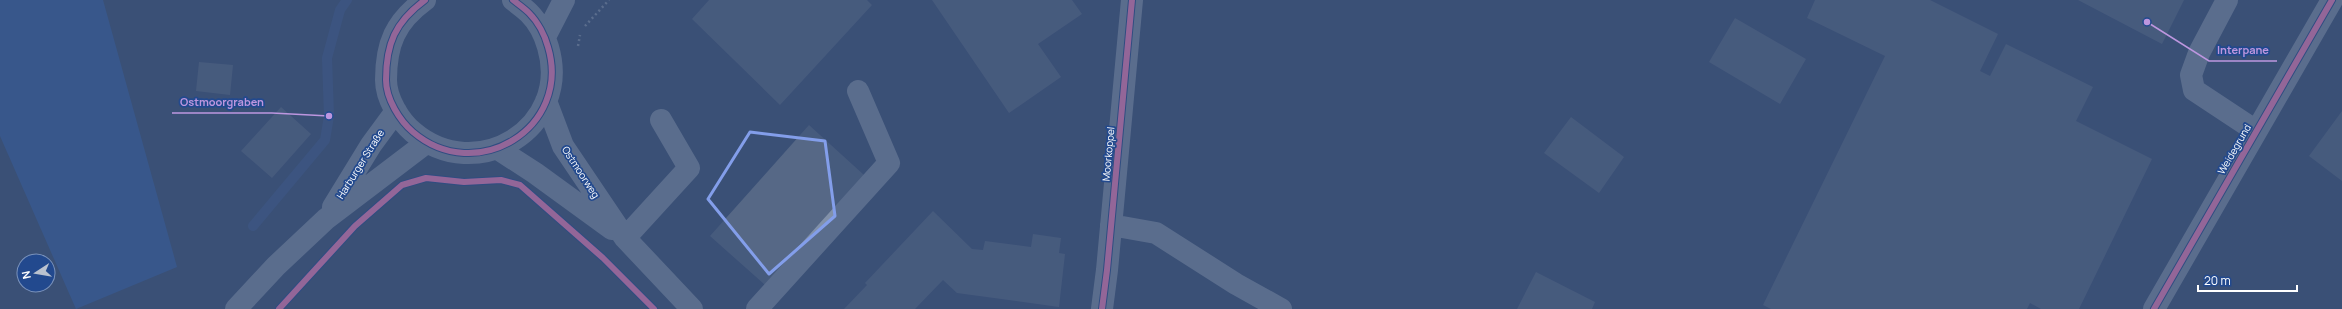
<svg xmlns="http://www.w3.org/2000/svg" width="2342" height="309" font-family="Manrope,sans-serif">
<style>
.green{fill:#3760a4}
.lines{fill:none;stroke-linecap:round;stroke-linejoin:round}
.stream{stroke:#3f5a8c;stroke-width:10}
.building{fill:#566886}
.path{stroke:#8291a9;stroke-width:2.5;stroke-dasharray:2 3;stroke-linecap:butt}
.minor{stroke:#8291a9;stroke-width:22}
.cycleway-casing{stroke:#22498e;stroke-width:8}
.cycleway{stroke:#ff80c0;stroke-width:6}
.marked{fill:none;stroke:#839eea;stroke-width:3;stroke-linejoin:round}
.labels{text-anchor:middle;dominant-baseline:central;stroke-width:3.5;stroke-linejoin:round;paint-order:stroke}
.street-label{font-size:10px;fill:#fff;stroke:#22498e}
.leader{fill:none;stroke:#bd96df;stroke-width:1.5}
.callout-dot{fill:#bd96df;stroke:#22498e;stroke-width:1.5}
.callout-label{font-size:11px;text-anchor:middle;font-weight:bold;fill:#bd96df;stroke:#22498e;stroke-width:3.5;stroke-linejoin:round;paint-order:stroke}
</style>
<rect width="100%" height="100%" fill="#3a5076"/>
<path class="green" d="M0 0H103L177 267 76 309 0 136Z"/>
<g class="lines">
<path class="stream" d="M253 226 325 140 329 116 327 58 340 10 347 0"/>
</g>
<path class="building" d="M709 0H867L872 5 780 105 692 19Z
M932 0H1072L1082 14 1038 44 1061 77 1009 113Z
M1815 0H1930L1998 34 1980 71 1990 76 2006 44 2093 87 2076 121 2152 159 2079 309H2041L2030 303 2027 309H1771L1763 305 1885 56 1807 18Z
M2078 0H2184L2162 44Z
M1735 18 1806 59 1780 104 1709 62Z
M199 62 233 65 230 95 196 91Z
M281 107 311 134 272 178 241 151Z
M2342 111V181L2309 156Z
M1571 117 1624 157 1599 193 1544 153Z
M809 125 864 175 765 285 710 236Z
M933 211 972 249 983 250 985 241 1031 247 1033 234 1061 238 1059 253 1065 254 1059 307 957 293 943 280 915 309H844L867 285 865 283Z
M1536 272 1595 302 1592 309H1517Z"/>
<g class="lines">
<path class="path" d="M585 26 609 0
M578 46 580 35"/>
<path class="minor" d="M425 0C395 22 386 44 386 80 386 99 400 121 413 132 476 186 572 128 548 47 545 36 538 22 529 13 524 8 518 4 513 0
M2227 0 2199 53 2191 75 2194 90 2256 131
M545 37 564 0
M546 101 563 146 625 238 692 309
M498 149 535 173 612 229
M333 207 371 145 396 111
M1111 225 1156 233 1236 284 1281 309
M625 238 689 168 661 120
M236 309 276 266 326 219 426 143
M757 309 889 163 858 91
M1102 309 1107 270 1132 0
M2154 309 2332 0"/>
<g class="cycleway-casing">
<path id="cycleway" d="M425 0C395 22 386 44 386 80 386 99 400 121 413 132 476 186 572 128 548 47 545 36 538 22 529 13 524 8 518 4 513 0
M279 309 355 226 402 185 426 178 464 182 501 180 520 185 603 258 654 309
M1102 309 1107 270 1132 0
M2154 309 2332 0"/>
</g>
<use href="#cycleway" class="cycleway"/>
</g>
<path d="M0 0H2342V309H0ZM750 132 825 141 835 216 769 274 708 199Z" fill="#3a5076" fill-opacity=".55" fill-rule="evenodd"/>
<path class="marked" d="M750 132 825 141 835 216 769 274 708 199Z"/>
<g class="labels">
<g class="street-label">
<text transform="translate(2234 149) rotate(-60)">Weidegrund</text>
<text transform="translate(1108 154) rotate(-85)">Moorkoppel</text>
<text transform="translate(360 164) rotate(-58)">Harburger Straße</text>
<text transform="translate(581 172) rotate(57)">Ostmoorweg</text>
</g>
</g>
<path class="leader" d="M2147 22L2209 61H2277M329 116L272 113H172"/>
<g class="callout-dot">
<circle cx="2147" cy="22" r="4"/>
<circle cx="329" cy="116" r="4"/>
</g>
<g class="callout-label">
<text x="2243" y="54">Interpane</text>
<text x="222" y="106">Ostmoorgraben</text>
</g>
<g transform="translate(36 273) rotate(258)"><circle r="19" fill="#22498e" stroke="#7a92bb"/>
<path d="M0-3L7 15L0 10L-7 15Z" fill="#bac2cf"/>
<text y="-6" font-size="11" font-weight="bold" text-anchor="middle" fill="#ffffff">N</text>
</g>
<path d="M2198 285v6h99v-6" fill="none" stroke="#ffffff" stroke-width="2"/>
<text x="2204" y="285" font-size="12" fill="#ffffff" stroke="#22498e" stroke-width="3" paint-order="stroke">20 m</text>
</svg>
